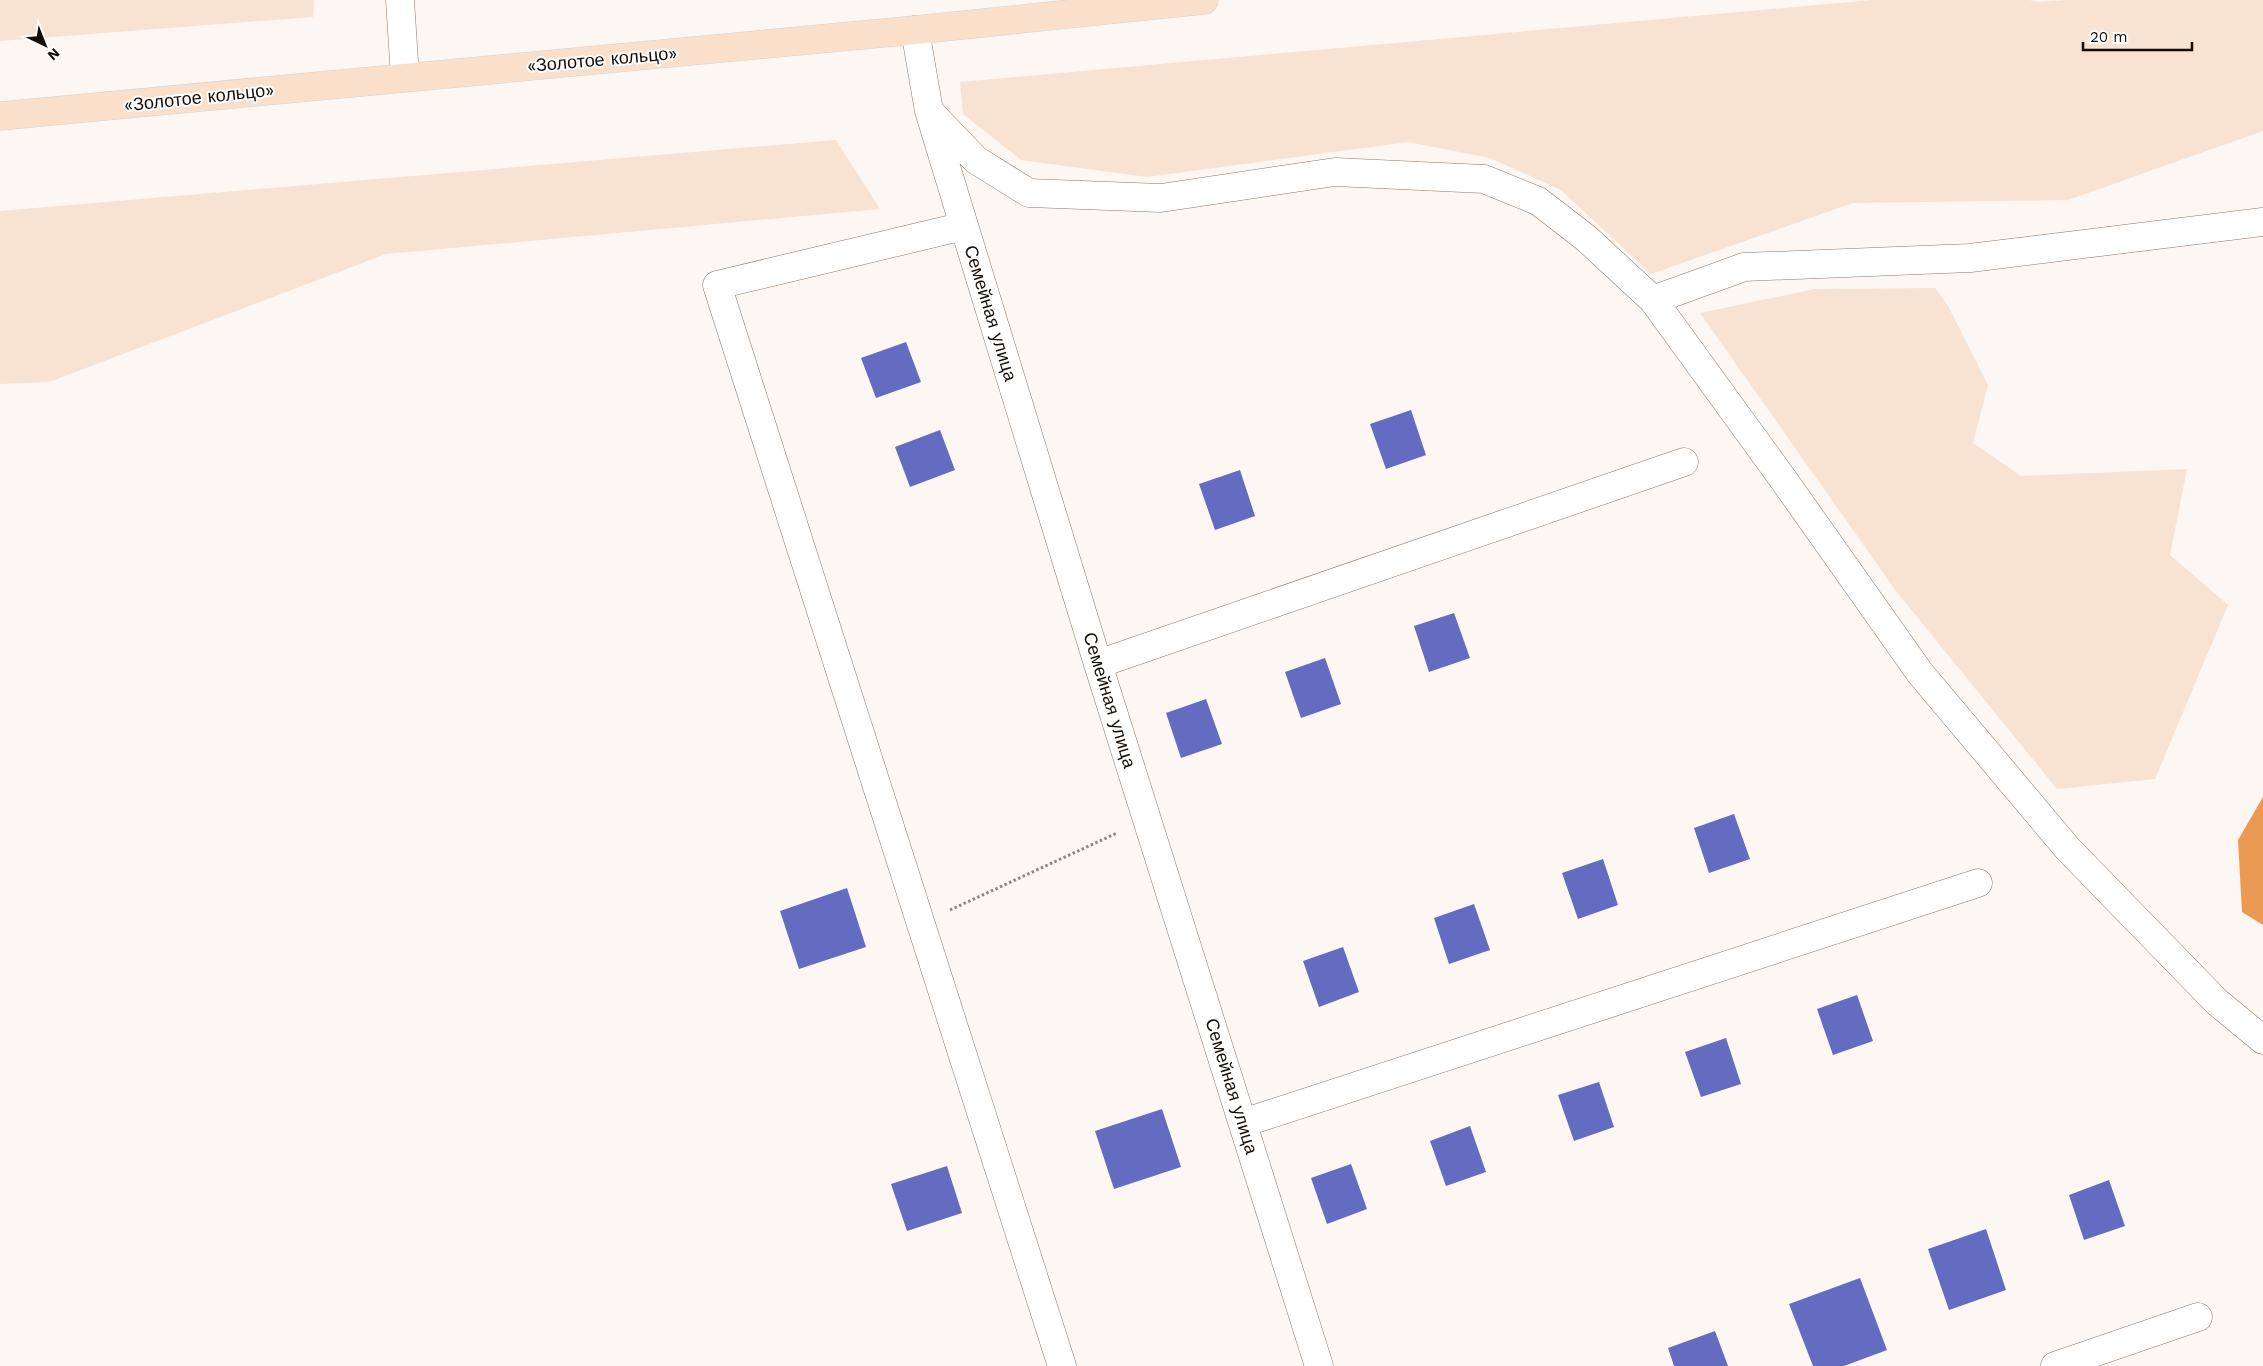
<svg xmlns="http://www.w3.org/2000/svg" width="2263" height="1366" font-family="'Work Sans',sans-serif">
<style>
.green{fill:#f8e2d1}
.water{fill:#ea9a53}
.building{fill:#636cc0}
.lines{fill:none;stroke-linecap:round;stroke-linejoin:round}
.minor-casing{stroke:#8e7866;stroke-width:29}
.major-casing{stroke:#d5d3d2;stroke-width:29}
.path{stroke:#8d8782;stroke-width:3;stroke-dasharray:2.5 2.5;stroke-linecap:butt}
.minor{stroke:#fff;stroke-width:28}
.major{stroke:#fae0cb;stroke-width:28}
.labels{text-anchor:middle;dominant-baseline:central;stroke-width:4;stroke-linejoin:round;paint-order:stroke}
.street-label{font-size:18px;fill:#140c06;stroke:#fff}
</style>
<rect width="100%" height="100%" fill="#fcf7f3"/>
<path class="green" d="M0 0H314L313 17 0 41Z
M1873 0H2029L2038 2 2067 0H2263V131L2068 200 1853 203 1651 274 1561 190 1490 158 1408 142 1147 177 1021 160 963 114 960 82Z
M836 140 880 209 386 254 49 382 0 384V211Z
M1935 288 1948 306 1988 385 1973 443 2021 476 2187 469 2170 555 2228 605 2155 779 2057 789 1896 591 1700 313 1815 289Z"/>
<path class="water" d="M2263 797V925L2242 912 2238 840Z"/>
<path class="building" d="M906 342 921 382 876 398 861 358Z
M1411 410 1426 455 1386 469 1370 424Z
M940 430 955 470 910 487 895 447Z
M1240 470 1255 516 1215 530 1199 484Z
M1454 613 1470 658 1429 672 1414 626Z
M1325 658 1341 704 1301 718 1285 672Z
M1206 699 1222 744 1181 758 1166 713Z
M1734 814 1750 859 1709 873 1694 828Z
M1603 859 1618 905 1578 919 1562 873Z
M847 888 866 947 799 969 780 911Z
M1474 904 1490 950 1449 964 1434 918Z
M1343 947 1359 992 1319 1007 1303 961Z
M1857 995 1873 1041 1833 1055 1817 1009Z
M1726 1038 1741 1084 1701 1097 1685 1052Z
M1599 1082 1614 1127 1574 1141 1558 1095Z
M1162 1109 1181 1167 1114 1189 1095 1131Z
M1470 1126 1486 1172 1446 1186 1430 1141Z
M1351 1164 1367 1209 1327 1224 1311 1178Z
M947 1166 962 1213 907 1231 891 1184Z
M2109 1180 2125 1226 2084 1240 2069 1195Z
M1986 1229 2006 1290 1949 1310 1928 1249Z
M1860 1278 1887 1350 1844 1366H1813L1789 1304Z
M1715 1331 1728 1366H1674L1668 1348Z"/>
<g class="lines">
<g class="minor-casing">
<path id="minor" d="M400 0 405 77
M915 30 929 111 1098 664 1319 1366
M929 111 976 160 1029 193 1161 198 1335 172 1484 179 1538 201 1586 238 1653 300 1783 479 1920 673 2068 849 2217 1002 2263 1040
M964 226 717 285 1062 1366
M1653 300 1744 267 1970 258 2263 222
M1098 664 1684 462
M1243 1123 1978 883
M2055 1366 2198 1317"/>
</g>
<g class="major-casing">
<path id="major" d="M0 116 915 30 1204 0"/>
</g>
<path class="path" d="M950 910 1117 833"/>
<use href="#minor" class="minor"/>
<use href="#major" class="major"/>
</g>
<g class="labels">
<g class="street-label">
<text transform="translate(602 59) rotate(-5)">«Золотое кольцо»</text>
<text transform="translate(199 97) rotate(-6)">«Золотое кольцо»</text>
<text transform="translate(991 313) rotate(73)">Семейная улица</text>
<text transform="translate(1110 700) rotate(73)">Семейная улица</text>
<text transform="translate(1232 1086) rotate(73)">Семейная улица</text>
</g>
</g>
<g transform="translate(45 45) rotate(137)" stroke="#ffffff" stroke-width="4" paint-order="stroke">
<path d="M0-4L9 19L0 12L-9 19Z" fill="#140c06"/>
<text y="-8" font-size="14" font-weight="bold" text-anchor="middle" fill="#140c06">N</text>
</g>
<path d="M2083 42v8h109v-8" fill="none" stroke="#140c06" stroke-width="2.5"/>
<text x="2090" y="42" font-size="15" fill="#140c06" stroke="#ffffff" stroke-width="4" paint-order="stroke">20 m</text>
</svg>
